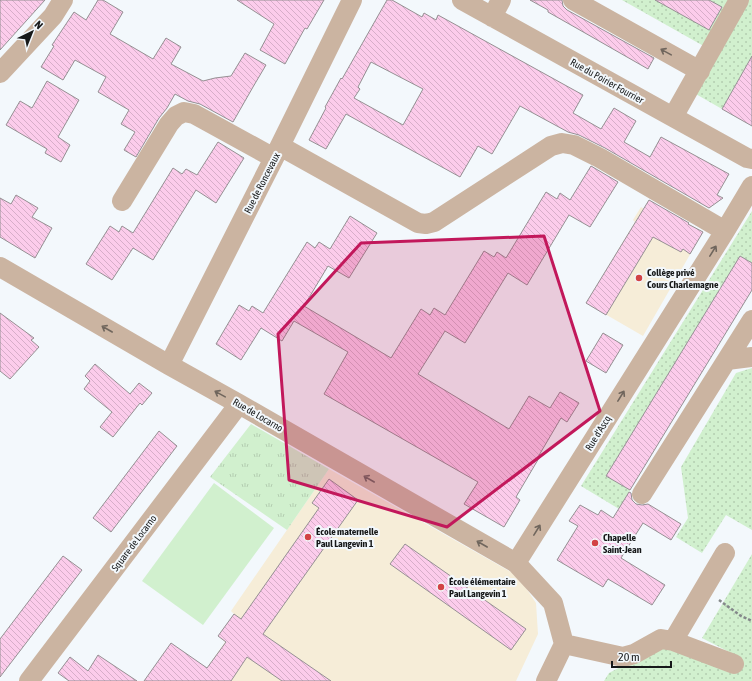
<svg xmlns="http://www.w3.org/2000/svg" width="752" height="681" font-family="'Asap Condensed',sans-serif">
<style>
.education{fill:#f6edd8}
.grass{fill:url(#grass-tufts)}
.garden{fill:url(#garden-dots)}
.pitch{fill:#d1f0ce}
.building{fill:url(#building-back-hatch);stroke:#959093;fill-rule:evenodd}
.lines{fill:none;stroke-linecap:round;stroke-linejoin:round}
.path{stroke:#84888a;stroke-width:2.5;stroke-dasharray:3 2;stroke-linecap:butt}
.minor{stroke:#cbb4a1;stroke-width:20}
.oneway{stroke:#70665d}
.marked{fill:#c2185b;fill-opacity:0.2;stroke:#c2185b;stroke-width:3;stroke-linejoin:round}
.poi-dot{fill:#d24345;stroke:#f3f8fc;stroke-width:1.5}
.labels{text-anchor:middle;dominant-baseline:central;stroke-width:4;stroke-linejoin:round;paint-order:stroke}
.street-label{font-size:10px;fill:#161819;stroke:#f3f8fc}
.poi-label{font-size:10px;font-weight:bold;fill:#161819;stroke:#f3f8fc;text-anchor:start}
</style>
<defs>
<pattern id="grass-tufts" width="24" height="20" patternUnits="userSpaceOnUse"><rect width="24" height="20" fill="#d1f0ce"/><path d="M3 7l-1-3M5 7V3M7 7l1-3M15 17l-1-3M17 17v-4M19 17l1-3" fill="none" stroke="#b3cdb0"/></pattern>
<pattern id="garden-dots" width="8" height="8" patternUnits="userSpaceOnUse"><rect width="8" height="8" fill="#d1f0ce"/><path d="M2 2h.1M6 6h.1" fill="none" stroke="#b3cdb0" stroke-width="1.8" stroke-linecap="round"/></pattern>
<pattern id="building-back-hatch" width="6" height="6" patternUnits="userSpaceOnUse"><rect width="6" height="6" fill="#fccceb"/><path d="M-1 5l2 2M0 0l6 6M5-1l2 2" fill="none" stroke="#d7aec9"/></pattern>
</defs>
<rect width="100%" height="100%" fill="#f3f8fc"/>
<path class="education" d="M648 201 703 232 643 336 586 303 635 222 633 220 641 207 644 209Z
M329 469 518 576 536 603 538 634 516 681H144L207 668 225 642 218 636 234 614 231 611Z"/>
<path class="grass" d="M251 424 329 469 287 530 210 477Z"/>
<path class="garden" d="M622 0H752V56L722 109 694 93 716 53Z
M752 211V263L740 256 606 476 630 490 619 509 581 486Z
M752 368V530L726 515 702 553 676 537 688 518 681 467 736 373Z
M752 554V681H604L609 673 662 645 737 656 702 638Z"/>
<path class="pitch" d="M214 483 274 528 203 625 142 581Z"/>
<path class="building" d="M0 0H45L0 50Z
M98 0H103L123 12 110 34 153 59 166 38 181 47 171 64 203 81 215 78 231 76 245 53 266 65 253 87 233 122 200 104 188 101 175 94 167 108 159 118 136 157 124 150 135 132 121 124 129 110 98 92 106 77 75 60 63 80 41 67 54 46 52 45 74 12 86 20Z
M237 0H324L307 29 305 28 285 64 260 50 274 24Z
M387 0H392L422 17 424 13 436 20 438 15 583 95 573 113 601 129 614 108 636 121 624 142 650 157 661 137 729 174 717 195 723 198 709 208 605 148 579 135 568 132 520 106 492 154 478 146 460 177 346 114 326 149 309 140 326 108 325 107 341 78 342 79ZM371 62 423 89 403 125 354 98 360 89 358 87Z
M530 0H562L563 6 567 10 654 58 648 69 578 29 548 12V10Z
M655 0H709L722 7 709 30Z
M752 56V126L722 109Z
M47 81 79 100 58 137 70 145 61 162 45 153 47 149 6 125 20 101 32 108Z
M218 142 244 158 216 203 196 190 153 260 133 248 112 280 86 264 110 226 119 232 122 226 133 233 173 168 182 174 186 169 197 175Z
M591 166 618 182 590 227 569 215 527 285 508 273 465 343 445 331 418 374 509 429 529 396 550 408 560 392 579 403 567 422 561 418 538 457 539 458 516 497 520 500 504 527 464 504 478 482 324 394 348 352 294 321 282 341 261 328 241 360 216 344 239 305 249 311 252 306 263 313 307 242 315 248 319 242 330 249 350 216 377 233 349 278 328 266 304 306 391 358 421 309 430 315 434 308 445 315 484 251 494 257 497 252 506 258 546 192 557 199 560 193 570 200Z
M16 195 38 208 32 217 52 228 35 258 0 237V198L11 204Z
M649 200 689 223 688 224 703 232 690 254 683 249 681 252 653 237 606 315 586 303Z
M740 256 752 263V290L630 490 606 476Z
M0 313 34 338 31 340 39 347 10 379 0 371Z
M603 333 623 345 606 373 586 361Z
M95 364 130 394 139 383 152 393 142 405 140 403 113 437 100 427 112 412 84 389 90 381 85 376Z
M159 431 177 446 111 532 93 518Z
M329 479 358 500 263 634 331 681H282L247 657 231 681H144L171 643 207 668 226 642 218 636 234 614 241 619 319 508 312 503Z
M629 492 631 493 632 500 636 504 642 505 648 504 681 524 671 540 643 523 621 558 665 585 652 605 608 579 603 587 557 560 578 526 569 521 580 505 598 515 601 510 613 518Z
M405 544 526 629 511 650 390 564Z
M63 556 82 570 0 677V639Z
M98 655 137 681H69L58 673 70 657 88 671Z"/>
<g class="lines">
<path class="path" d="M719 600 741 616 752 621"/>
<path class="minor" d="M462 0 673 117 747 158 752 159
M573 0 700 71
M492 17 501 0
M0 73 53 16 63 0
M673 117 739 0
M280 146 418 223 426 224 434 222 551 146 562 143 574 145 600 158 725 231
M122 201 169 124 176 116 184 112 194 114 274 158
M0 267 169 365 239 404 516 563 553 603 564 644 546 681
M727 360 752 357
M169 365 274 158 352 0
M642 494 752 320
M516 563 725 231 752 186
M673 641 725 553
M564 644 623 657 634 654 661 639 673 641 734 664
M29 681 239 404"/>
</g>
<defs><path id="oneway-shaft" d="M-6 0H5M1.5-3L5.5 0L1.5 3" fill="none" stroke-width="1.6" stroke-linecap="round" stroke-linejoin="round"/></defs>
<g class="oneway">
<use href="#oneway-shaft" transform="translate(666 52) rotate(-151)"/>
<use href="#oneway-shaft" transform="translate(713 251) rotate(-58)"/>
<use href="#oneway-shaft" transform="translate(107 329) rotate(-150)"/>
<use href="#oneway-shaft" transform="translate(220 394) rotate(-151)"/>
<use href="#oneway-shaft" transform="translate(621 396) rotate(-58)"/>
<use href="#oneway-shaft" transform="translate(369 479) rotate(-150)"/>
<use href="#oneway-shaft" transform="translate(537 530) rotate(-58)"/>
<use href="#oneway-shaft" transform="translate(482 544) rotate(-150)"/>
</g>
<path class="marked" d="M544 236 600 411 447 527 289 480 278 334 361 243Z"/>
<g class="poi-dot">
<circle cx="639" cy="278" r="4"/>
<circle cx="308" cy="537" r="4"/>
<circle cx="595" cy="543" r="4"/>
<circle cx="441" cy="587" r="4"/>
</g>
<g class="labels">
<g class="street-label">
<text transform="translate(607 81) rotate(29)">Rue du Poirier Fourrier</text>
<text transform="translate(262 183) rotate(-63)">Rue de Roncevaux</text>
<text transform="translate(258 415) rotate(30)">Rue de Locarno</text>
<text transform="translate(598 433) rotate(-58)">Rue d'Ascq</text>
<text transform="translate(134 543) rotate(-53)">Square de Locarno</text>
</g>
<g class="poi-label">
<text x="647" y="272">Collège privé<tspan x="647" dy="12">Cours Charlemagne</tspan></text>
<text x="316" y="531">École maternelle<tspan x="316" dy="12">Paul Langevin 1</tspan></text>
<text x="603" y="537">Chapelle<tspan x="603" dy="12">Saint-Jean</tspan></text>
<text x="449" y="581">École élémentaire<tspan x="449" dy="12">Paul Langevin 1</tspan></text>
</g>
</g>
<g transform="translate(32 32) rotate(43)" stroke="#f3f8fc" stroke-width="3" paint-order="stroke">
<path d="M0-3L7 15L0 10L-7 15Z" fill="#161819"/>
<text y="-6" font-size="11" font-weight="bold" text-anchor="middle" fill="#161819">N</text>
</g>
<path d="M612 661v6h59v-6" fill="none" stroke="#161819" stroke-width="2"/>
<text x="618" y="661" font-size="12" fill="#161819" stroke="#f3f8fc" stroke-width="3" paint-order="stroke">20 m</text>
</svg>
